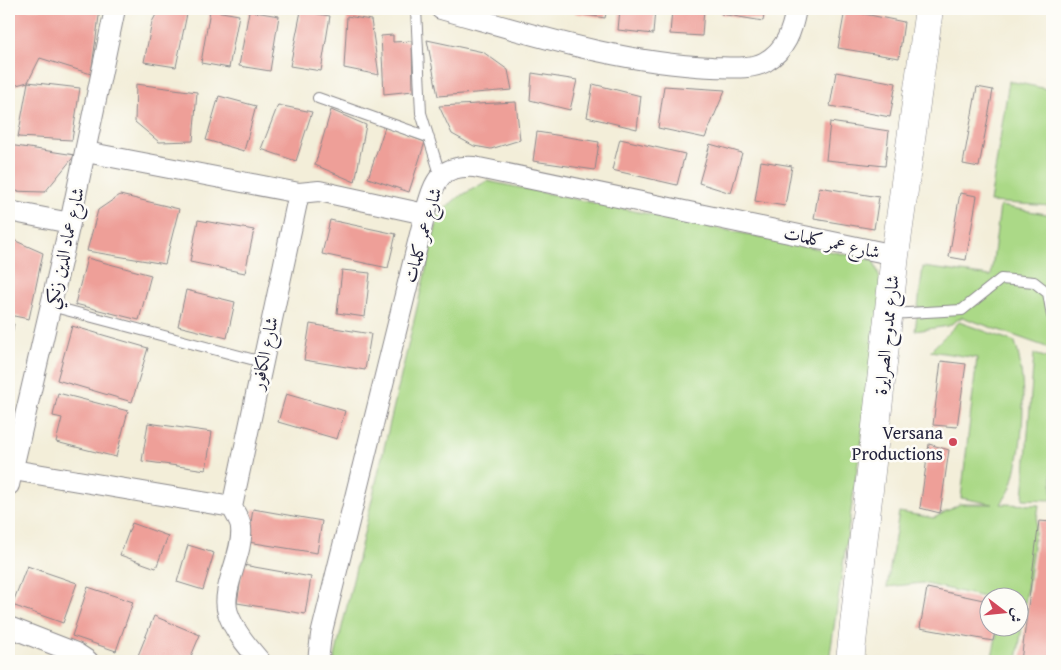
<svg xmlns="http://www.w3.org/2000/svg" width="1061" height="670" font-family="'Gentium Book Plus',Amiri,serif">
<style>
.green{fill:#abd987;stroke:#667e61}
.building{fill:#ee9f98}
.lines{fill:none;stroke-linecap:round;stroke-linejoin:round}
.lane-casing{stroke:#8a888a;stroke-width:12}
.street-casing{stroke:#8a888a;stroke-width:22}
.secondary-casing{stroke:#8a888a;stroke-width:29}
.lane{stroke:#fff;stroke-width:10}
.street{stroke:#fff;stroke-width:20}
.secondary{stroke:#fff;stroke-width:28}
.poi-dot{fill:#d1495b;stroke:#fdfcf7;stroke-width:2}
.labels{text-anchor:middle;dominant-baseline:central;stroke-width:5;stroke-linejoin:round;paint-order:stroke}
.street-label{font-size:18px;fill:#22223b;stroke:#fdfcf7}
.poi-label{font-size:18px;fill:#22223b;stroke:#fdfcf7;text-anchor:end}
</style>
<rect width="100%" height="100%" fill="#fdfcf7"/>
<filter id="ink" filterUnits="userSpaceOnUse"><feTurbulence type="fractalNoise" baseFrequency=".02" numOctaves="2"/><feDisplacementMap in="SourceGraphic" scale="10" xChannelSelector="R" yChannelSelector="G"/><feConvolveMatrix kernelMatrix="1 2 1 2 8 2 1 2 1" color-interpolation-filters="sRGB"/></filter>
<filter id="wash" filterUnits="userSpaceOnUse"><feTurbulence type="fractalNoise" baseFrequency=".0096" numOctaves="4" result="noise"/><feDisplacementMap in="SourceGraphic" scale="20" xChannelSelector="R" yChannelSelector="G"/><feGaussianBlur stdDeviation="1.12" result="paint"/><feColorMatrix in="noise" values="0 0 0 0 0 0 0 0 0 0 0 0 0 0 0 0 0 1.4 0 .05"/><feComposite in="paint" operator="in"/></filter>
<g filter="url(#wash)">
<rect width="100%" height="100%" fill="#f3eed9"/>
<path class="green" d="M1009 81 1052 90V206L990 202Z
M487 181 873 260 878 272 883 292 829 661H334L439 214 457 198Z
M1000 206 1052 215V349L962 317 948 326 915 331 923 267 991 276Z
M959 322 1015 342C1028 381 1024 449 1011 487 1009 493 1004 499 1001 504L1039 505 1017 661H991L998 628H1018V598H988L922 583 887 587 899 512 934 518 960 504H993L961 498 977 358 930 351Z
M1034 354 1052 359V500L1023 499Z"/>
<g id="blocks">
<path class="building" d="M9 9H100L91 74 40 58 28 82 9 87Z
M159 9H188L176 67 144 62 152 22Z
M576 9H607L605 18 575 13Z
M620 9H655L653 34 618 30Z
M672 9H704L702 36 670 34Z
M722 9H765L763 21 721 14Z
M210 10 239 15 229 68 201 63Z
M845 10 904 22 899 58 838 48Z
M249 11 279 16 270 71 239 66Z
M301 11 330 16 321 71 290 66Z
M347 16 371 20 379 75 344 68Z
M393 35V42L412 41 413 91 384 94 381 36Z
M427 40 483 52 508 70 512 90 438 96Z
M836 72 896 83 890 117 830 106Z
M532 73 577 80 570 110 530 100Z
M28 82 80 88 72 140 18 137Z
M136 84 197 92 193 141 159 142 135 122Z
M593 84 641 96 637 129 587 117Z
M664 86 725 90 705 138 658 128Z
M977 87 993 90 979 167 963 164Z
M219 96 256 106 244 151 206 140Z
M516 102 520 140 491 149 474 146 452 134 439 106Z
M278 105 312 112 296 161 261 149Z
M331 110 366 125 355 182 315 165Z
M830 122 889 131 885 166 826 160Z
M385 127 425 142 409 192 368 178Z
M537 132 599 142 595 170 533 161Z
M620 139 685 154 677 185 612 170Z
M710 144 742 153 731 193 699 183Z
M9 145 75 155 45 192 9 191Z
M761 161 792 166 785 206 755 201Z
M819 187 879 197 874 229 814 219Z
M960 193 977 196 966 260 949 257Z
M120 195 179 209 165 264 87 251 98 210Z
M198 220 254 230 245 273 190 262Z
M330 220 396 234 388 268 322 254Z
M9 238 43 253 29 319 9 315Z
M87 258 151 275 139 320 75 304Z
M342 270 370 273 365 317 337 313Z
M186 290 235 302 227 338 178 326Z
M9 323 14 324 10 346H9Z
M310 324 371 334 365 370 304 360Z
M72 326 148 348 132 402 57 380Z
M941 361 966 364 957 427 933 425Z
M58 393 128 411 116 457 56 442 62 418 53 416Z
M286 394 345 411 337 439 278 422Z
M148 423 212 432 206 470 142 461Z
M929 444 949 450 940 513 920 508Z
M253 509 322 521 317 553 248 542Z
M1039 521 1052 522V661H1021Z
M132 523 168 536 156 568 120 555Z
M188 545 214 553 203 590 177 582Z
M243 565 311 577 305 614 237 603Z
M27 566 77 583 63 623 12 605Z
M88 587 133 602 116 651 72 636Z
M927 588 988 601V628H996L993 641 920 628Z
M154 616 200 635 189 661H145L137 658Z"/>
</g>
</g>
<g filter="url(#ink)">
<use href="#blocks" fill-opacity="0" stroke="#8a888a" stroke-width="1"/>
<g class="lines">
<g class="lane-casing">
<path id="lane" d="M416 9 421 113 440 174
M318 98 428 137
M51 306 262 362
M890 314 962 310 1001 279 1034 282 1048 293 1052 316"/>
</g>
<g class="street-casing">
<path id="street" d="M441 9C531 34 619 63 712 67 727 67 751 70 765 62 786 50 792 31 796 9
M299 193 319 191 425 214
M9 211 70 223
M13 470 232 507 299 193 86 152
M9 485 70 223 115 9
M232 507C235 514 241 521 241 528 244 554 220 589 228 613 234 631 248 647 260 661
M9 627 76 653 88 661
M318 661 321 635 425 214C434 184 437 165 474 167L895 255"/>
</g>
<g class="secondary-casing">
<path id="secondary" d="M850 661 895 255 929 9"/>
</g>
<use href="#lane" class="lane"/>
<use href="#street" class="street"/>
<use href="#secondary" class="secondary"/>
</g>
</g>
<circle class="poi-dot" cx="953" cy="442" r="5"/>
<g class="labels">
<g class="street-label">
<text transform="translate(422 235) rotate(-74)">شارع عمر كلمات</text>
<text transform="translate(832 242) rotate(12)">شارع عمر كلمات</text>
<text transform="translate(64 248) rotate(-77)">شارع عماد الدين زنكي</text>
<text transform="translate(886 335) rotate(-84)">شارع ممدوح الصرايرة</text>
<text transform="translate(264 353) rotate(-78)">شارع الكافور</text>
</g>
<g class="poi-label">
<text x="943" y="432">Versana<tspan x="943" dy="21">Productions</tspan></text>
</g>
</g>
<rect width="1061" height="670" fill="none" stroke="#fdfcf7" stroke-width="30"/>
<g transform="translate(1004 612) rotate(106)"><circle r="24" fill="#fdfcf7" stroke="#a5a5ac"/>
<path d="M0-4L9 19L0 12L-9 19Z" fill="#d1495b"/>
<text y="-8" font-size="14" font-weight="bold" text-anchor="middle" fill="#22223b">ش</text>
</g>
</svg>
